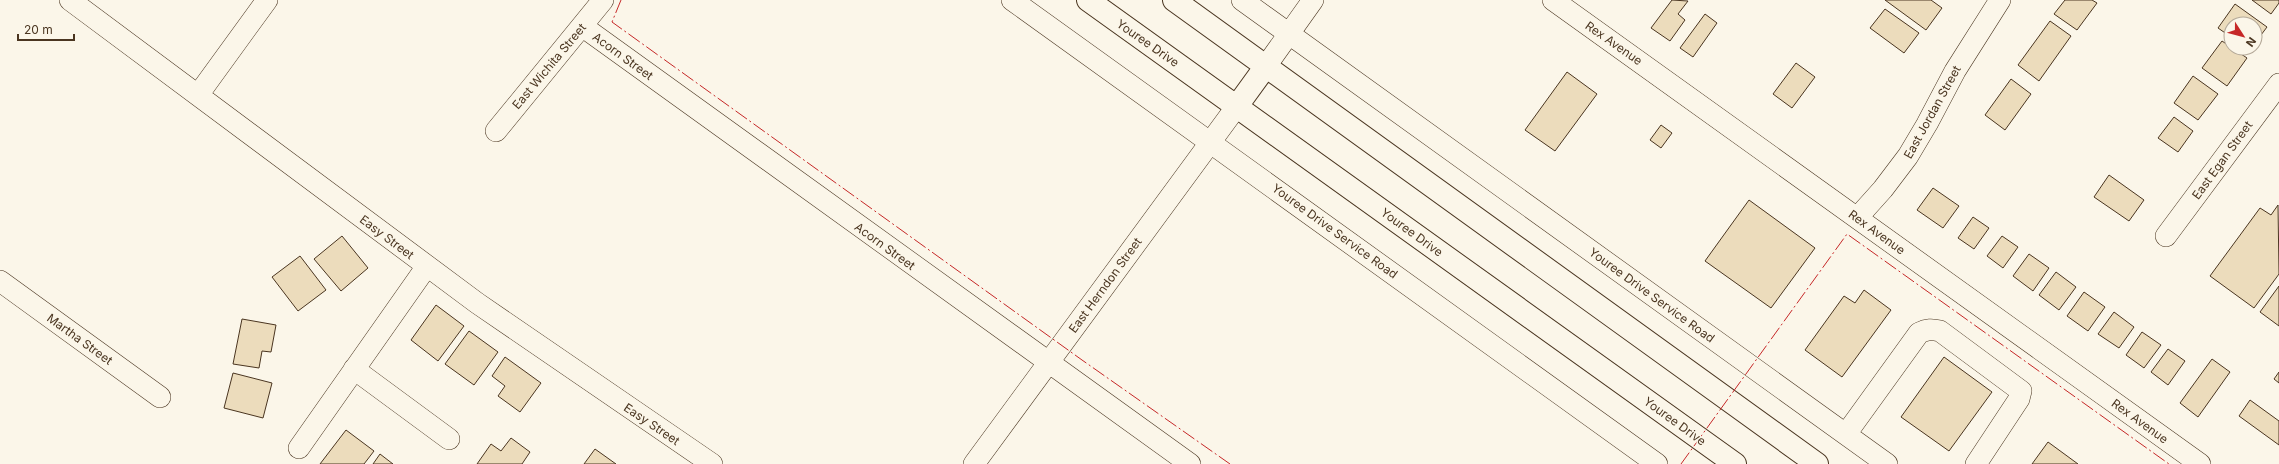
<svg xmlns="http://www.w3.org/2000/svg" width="2279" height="464" font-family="Inter,sans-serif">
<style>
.building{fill:#ecdcbc;stroke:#4a3520}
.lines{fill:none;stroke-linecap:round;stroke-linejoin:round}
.minor-casing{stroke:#4a3520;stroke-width:22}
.major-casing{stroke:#4a3520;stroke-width:24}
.minor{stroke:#fbf6e9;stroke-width:21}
.major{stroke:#fbf6e9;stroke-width:22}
.power{stroke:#c62828;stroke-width:1;stroke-dasharray:14 3 2 3;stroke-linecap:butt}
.labels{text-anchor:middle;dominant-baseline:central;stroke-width:3;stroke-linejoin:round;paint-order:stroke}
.street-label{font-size:12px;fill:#4a3520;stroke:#fbf6e9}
</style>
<rect width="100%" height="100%" fill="#fbf6e9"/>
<path class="building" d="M1672 0 1688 1 1678 14 1685 20 1670 41 1651 28Z
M1885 0H1931L1942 8 1926 30Z
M2065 0H2092L2097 3 2077 30 2054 14Z
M2252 0H2279V3L2271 14Z
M2235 4 2267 27 2255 43V24H2231V37L2218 28Z
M1885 9 1919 33 1904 53 1870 28Z
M1705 14 1717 23 1693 57 1680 48Z
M2050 21 2071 36 2039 81 2018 65Z
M2222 41 2247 58 2227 86 2202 68Z
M1796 63 1815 77 1792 108 1773 94Z
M1567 72 1597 94 1555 151 1525 130Z
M2193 76 2218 94 2198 120 2174 103Z
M2011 79 2031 94 2005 130 1985 115Z
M2174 117 2193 131 2178 152 2158 138Z
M1661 125 1672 133 1661 148 1650 140Z
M2109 175 2144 200 2129 221 2094 197Z
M1933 188 1959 206 1943 228 1917 210Z
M1749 200 1815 248 1771 308 1705 261Z
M2278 205 2279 274 2254 308 2210 276 2260 208 2271 215Z
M1973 217 1989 228 1974 249 1958 238Z
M342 236 368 268 341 291 314 259Z
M2002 236 2018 247 2003 268 1987 256Z
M2029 254 2049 268 2033 291 2013 276Z
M300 256 326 290 298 311 272 277Z
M2056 272 2076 287 2059 310 2039 295Z
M2279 286V326L2260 312Z
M1864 290 1891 310 1842 377 1805 350 1844 296 1855 303Z
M2084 292 2105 307 2088 331 2067 316Z
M436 305 464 326 438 361 411 340Z
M2114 312 2134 327 2119 348 2098 334Z
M242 319 276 325 271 352 262 351 259 368 233 364Z
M469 331 498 352 474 385 445 364Z
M2142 332 2161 345 2144 368 2126 355Z
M2168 349 2185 361 2168 385 2151 372Z
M505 357 541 383 520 412 498 396 505 386 492 376Z
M1944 357 1992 392 1949 451 1901 417Z
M2212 359 2230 372 2198 417 2180 403Z
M2279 372V383L2274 379Z
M233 373 272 383 263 418 224 408Z
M2250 400 2279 421V445L2239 416Z
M346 430 374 451 364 464H320Z
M511 438 530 452 522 464H477L491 444 501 451Z
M2048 442 2078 464H2032Z
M595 449 616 464H584Z
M380 454 393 464H373Z"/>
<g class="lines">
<g class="minor-casing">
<path id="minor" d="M70 0 477 303 712 464
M1012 0 1657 464
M1242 0 1887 464
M1553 0 2200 464
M582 26 1190 464
M1266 66 1313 0
M198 95 267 0
M496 131 603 0
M1857 218 1883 189 1908 156 1927 124 1955 71 2000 0
M2166 236 2279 84
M0 281 160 397
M354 369 449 439
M1846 434 1919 333C1927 329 1932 329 1940 331L2021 391 2019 399 1976 464
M299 448 427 266
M974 464 1237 106"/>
</g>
<g class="major-casing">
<path id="major" d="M1088 0 1735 464
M1174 0 1817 464
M1237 106 1266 66"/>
</g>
<use href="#minor" class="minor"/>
<use href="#major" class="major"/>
<path class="power" d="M621 0 612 22 1082 360 1230 464
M1681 464 1847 234 2169 464"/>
</g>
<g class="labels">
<g class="street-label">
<text transform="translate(1148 43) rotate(35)">Youree Drive</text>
<text transform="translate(1614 43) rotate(35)">Rex Avenue</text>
<text transform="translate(623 56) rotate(36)">Acorn Street</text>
<text transform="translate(549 66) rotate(-50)">East Wichita Street</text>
<text transform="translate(1932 112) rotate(-61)">East Jordan Street</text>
<text transform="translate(2222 160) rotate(-54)">East Egan Street</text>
<text transform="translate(1335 231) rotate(36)">Youree Drive Service Road</text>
<text transform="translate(1412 232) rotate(36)">Youree Drive</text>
<text transform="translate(1877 232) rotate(36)">Rex Avenue</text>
<text transform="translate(387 237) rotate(37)">Easy Street</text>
<text transform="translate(885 246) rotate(36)">Acorn Street</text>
<text transform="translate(1105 285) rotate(-54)">East Herndon Street</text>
<text transform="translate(1652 295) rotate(36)">Youree Drive Service Road</text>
<text transform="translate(80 339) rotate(36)">Martha Street</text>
<text transform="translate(1675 421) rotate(36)">Youree Drive</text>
<text transform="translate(2140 421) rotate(36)">Rex Avenue</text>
<text transform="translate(652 424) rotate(34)">Easy Street</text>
</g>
</g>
<g transform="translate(2243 36) rotate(126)"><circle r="19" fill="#fbf6e9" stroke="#b4a999"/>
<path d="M0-3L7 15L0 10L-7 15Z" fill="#c62828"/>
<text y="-6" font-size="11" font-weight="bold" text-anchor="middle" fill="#4a3520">N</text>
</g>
<path d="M18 34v6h56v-6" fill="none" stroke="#4a3520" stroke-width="2"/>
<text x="24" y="34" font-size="12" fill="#4a3520" stroke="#fbf6e9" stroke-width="3" paint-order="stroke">20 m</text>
</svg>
